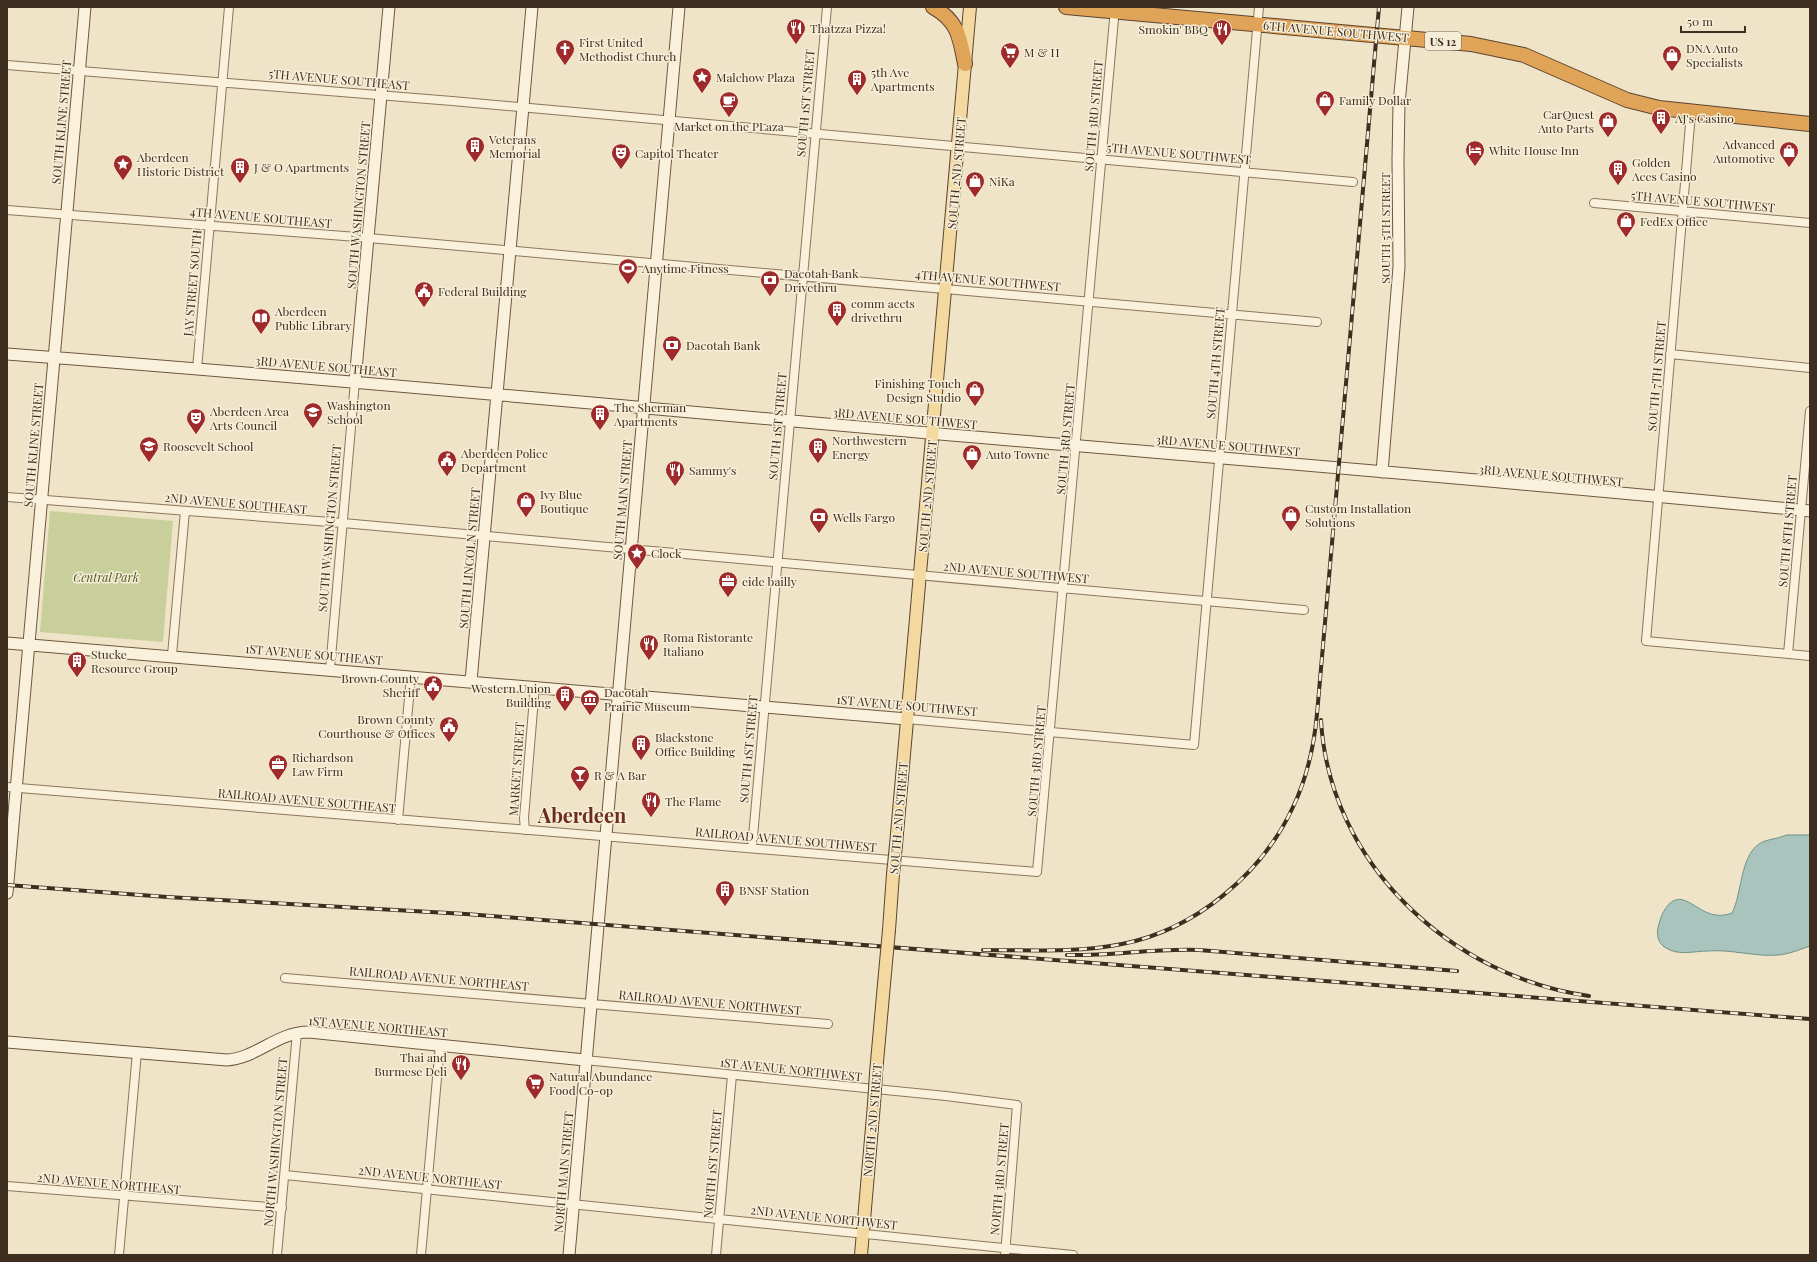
<svg xmlns="http://www.w3.org/2000/svg" width="1817" height="1262" font-family="'Playfair Display',serif">
<style>
.green{fill:#c9cf9b}
.water{fill:#a9c4bc;stroke:#6f938a}
.lines{fill:none;stroke-linecap:round;stroke-linejoin:round}
.street-casing{stroke:#8d765c;stroke-width:10}
.secondary-casing{stroke:#6f573f;stroke-width:13}
.primary-casing{stroke:#5b4430;stroke-width:14}
.highway-casing{stroke:#5b4430;stroke-width:16}
.street{stroke:#faf1dc;stroke-width:8}
.secondary{stroke:#faf1dc;stroke-width:11}
.primary{stroke:#f3d9a0;stroke-width:12}
.highway{stroke:#e0a458;stroke-width:14}
.rail-casing{stroke:#3d2e20;stroke-width:4}
.rail{stroke:#f7eed8;stroke-width:2.5;stroke-dasharray:8;stroke-linecap:butt}
.primary-bridge-casing{stroke:#5b4430;stroke-width:14;stroke-linecap:butt}
.primary-bridge{stroke:#f3d9a0;stroke-width:12}
.labels{text-anchor:middle;dominant-baseline:central;stroke-width:3;stroke-linejoin:round;paint-order:stroke}
.shield{fill:#f7eed8;stroke:#756857;stroke-width:1}
.shield-label{font-size:11px;font-weight:bold;fill:#3d2e20}
.poi-label{font-size:12px;fill:#3d2e20;stroke:#f7eed8;text-anchor:start}
.street-label{font-size:12px;fill:#3d2e20;stroke:#f7eed8}
.park-label{font-size:12px;font-style:italic;fill:#4d5a26;stroke:#f7eed8}
.town-label{font-size:20px;font-weight:bold;fill:#6b2e1e;stroke:#f7eed8}
</style>
<rect width="100%" height="100%" fill="#f0e4c8"/>
<path class="green" d="M50 511 173 521 163 642 40 632Z"/>
<path class="water" d="M1786 835H1810V946C1799 950 1789 954 1778 955 1755 957 1731 949 1708 951 1694 951 1679 956 1666 948 1657 943 1656 933 1659 924 1661 916 1665 906 1673 901 1690 892 1703 924 1732 913 1742 894 1740 857 1759 844 1766 839 1778 839 1786 835Z"/>
<g class="lines">
<g class="street-casing">
<path id="street" d="M7 65 452 101 1353 182
M1691 113 1646 641 1810 656
M1594 203 1810 223
M7 210 357 237 1317 322
M1670 354 1810 368
M197 369 229 7
M7 497 343 523 1304 610
M1788 654 1810 411
M172 655 185 511
M330 669 355 381
M907 719 1194 745 1259 7
M7 787 1037 872 1115 8
M398 820 411 676
M525 830 524 818 535 686
M752 848 827 7
M285 978 828 1024
M585 1060 946 1096 1017 1105 1005 1255
M285 1175 1073 1255
M7 1186 282 1208
M119 1255 137 1052
M277 1255 297 1032
M421 1255 440 1045
M716 1255 732 1075"/>
</g>
<g class="secondary-casing">
<path id="secondary" d="M7 354C318 377 629 407 940 434 1230 459 1520 482 1810 511
M355 381 389 7
M1382 472 1399 267 1398 160 1399 104 1408 7
M7 643 907 719
M471 681 532 7
M7 893 85 7
M7 1042 227 1060C257 1058 277 1032 309 1032L585 1060
M569 1255 679 7"/>
</g>
<g class="primary-casing">
<path id="primary" d="M896 845 970 7
M889 930 893 874
M876 1073 884 984
M861 1255 874 1104"/>
</g>
<g class="highway-casing">
<path id="highway" d="M933 7C958 21 960 37 965 64
M1066 7 1471 44 1524 55 1627 100 1659 108 1810 124"/>
</g>
<use href="#street" class="street"/>
<use href="#secondary" class="secondary"/>
<use href="#primary" class="primary"/>
<use href="#highway" class="highway"/>
<g class="rail-casing">
<path id="rail" d="M1321 720C1329 863 1451 977 1589 996
M7 885 167 897 466 914 1810 1019
M983 950C1029 950 1077 953 1122 944 1195 930 1262 874 1293 807 1307 778 1314 746 1317 714L1379 7
M1067 955C1111 956 1155 948 1199 950L1457 971"/>
</g>
<use href="#rail" class="rail"/>
<g class="primary-bridge-casing">
<path id="primary-bridge" d="M893 874 896 845
M884 984 889 930
M874 1104 876 1073"/>
</g>
<use href="#primary-bridge" class="primary-bridge"/>
</g>
<defs>
<g id="restaurant-pin" transform="scale(1)"><path d="M0 17L-7.5 6A9.5 9.5 0 1 1 7.5 6Z" fill="#9e2a2b" stroke="#f7eed8"/><path d="M-5-6h1v4h1v-4h1v4h1v-4h1v5L-1.5 .5V6h-2V.5L-5-1ZM5-6V6H3V1.5H1.5Q1.5-4 5-6Z" fill="#fff"/></g>
<g id="church-pin" transform="scale(1)"><path d="M0 17L-7.5 6A9.5 9.5 0 1 1 7.5 6Z" fill="#9e2a2b" stroke="#f7eed8"/><path d="M-1.2-6h2.4v3.5h3.3v2.4h-3.3V6h-2.4V-.1h-3.3v-2.4h3.3Z" fill="#fff"/></g>
<g id="supermarket-pin" transform="scale(1)"><path d="M0 17L-7.5 6A9.5 9.5 0 1 1 7.5 6Z" fill="#9e2a2b" stroke="#f7eed8"/><path d="M-6-5.5h2.5l.6 2H6L4.5 2H-2.5L-4.4-4H-6ZM-1.5 3.2a1.3 1.3 0 1 0 .1 0ZM3 3.2a1.3 1.3 0 1 0 .1 0Z" fill="#fff"/></g>
<g id="shop-pin" transform="scale(1)"><path d="M0 17L-7.5 6A9.5 9.5 0 1 1 7.5 6Z" fill="#9e2a2b" stroke="#f7eed8"/><path d="M-5-2.5h2.3a2.7 3.5 0 0 1 5.4 0H5L5.5 6h-11ZM-1.5-2.5h3a1.5 2.3 0 0 0-3 0Z" fill="#fff"/></g>
<g id="sight-pin" transform="scale(1)"><path d="M0 17L-7.5 6A9.5 9.5 0 1 1 7.5 6Z" fill="#9e2a2b" stroke="#f7eed8"/><path d="M0-6L1.8-2.2L6-1.7L2.9 1.2L3.7 5.4L0 3.3L-3.7 5.4L-2.9 1.2L-6-1.7L-1.8-2.2Z" fill="#fff"/></g>
<g id="building-pin" transform="scale(1)"><path d="M0 17L-7.5 6A9.5 9.5 0 1 1 7.5 6Z" fill="#9e2a2b" stroke="#f7eed8"/><path d="M-4-6H4V6H1V3H-1V6H-4ZM-2.5-4.3h1.7v1.8h-1.7ZM.8-4.3h1.7v1.8H.8ZM-2.5-1h1.7V.8h-1.7ZM.8-1h1.7V.8H.8Z" fill="#fff"/></g>
<g id="cafe-pin" transform="scale(1)"><path d="M0 17L-7.5 6A9.5 9.5 0 1 1 7.5 6Z" fill="#9e2a2b" stroke="#f7eed8"/><path d="M-5.5-4.5H6V0H3Q3 3.5 0 3.5H-2.5Q-5.5 3.5-5.5 0ZM3-3.2v2h1.7v-2ZM-6 4.5H4V6H-6Z" fill="#fff"/></g>
<g id="hotel-pin" transform="scale(1)"><path d="M0 17L-7.5 6A9.5 9.5 0 1 1 7.5 6Z" fill="#9e2a2b" stroke="#f7eed8"/><path d="M-6-4.5h1.5V1H6V5H4.5V3h-9V5H-6ZM-4 0a1.8 1.8 0 1 1 3.6 0ZM.5 0V-2.5h3Q6-2.5 6 0Z" fill="#fff"/></g>
<g id="theatre-pin" transform="scale(1)"><path d="M0 17L-7.5 6A9.5 9.5 0 1 1 7.5 6Z" fill="#9e2a2b" stroke="#f7eed8"/><path d="M-5-5.5Q0-4 5-5.5V0Q5 5 0 6Q-5 5-5 0ZM-3.3-2.5H-1v1.5H-3.3ZM1-2.5H3.3v1.5H1ZM-2.8 1Q0 5.5 2.8 1Z" fill="#fff"/></g>
<g id="stadium-pin" transform="scale(1)"><path d="M0 17L-7.5 6A9.5 9.5 0 1 1 7.5 6Z" fill="#9e2a2b" stroke="#f7eed8"/><path d="M0-5a6.5 5 0 1 0 0 10a6.5 5 0 1 0 0-10ZM-3.5-1.8h7v3.6h-7Z" fill="#fff"/></g>
<g id="bank-pin" transform="scale(1)"><path d="M0 17L-7.5 6A9.5 9.5 0 1 1 7.5 6Z" fill="#9e2a2b" stroke="#f7eed8"/><path d="M-6-4H6V4H-6ZM0-2.3a2.3 2.3 0 1 0 0 4.6a2.3 2.3 0 1 0 0-4.6Z" fill="#fff"/></g>
<g id="civic-pin" transform="scale(1)"><path d="M0 17L-7.5 6A9.5 9.5 0 1 1 7.5 6Z" fill="#9e2a2b" stroke="#f7eed8"/><path d="M-.6-6.5H3V-4.5H.6V-3L4-1V1h2V6H-6V1h2V-1L-.6-3ZM-1.2 2.5V6h2.4V2.5Z" fill="#fff"/></g>
<g id="library-pin" transform="scale(1)"><path d="M0 17L-7.5 6A9.5 9.5 0 1 1 7.5 6Z" fill="#9e2a2b" stroke="#f7eed8"/><path d="M-6-4Q-3-5.5-.7-3.5V5Q-3 3-6 4ZM6-4Q3-5.5 .7-3.5V5Q3 3 6 4Z" fill="#fff"/></g>
<g id="school-pin" transform="scale(1)"><path d="M0 17L-7.5 6A9.5 9.5 0 1 1 7.5 6Z" fill="#9e2a2b" stroke="#f7eed8"/><path d="M0-5L7-2L0 1L-7-2ZM-4 1L0 2.5L4 1V4Q0 6-4 4Z" fill="#fff"/></g>
<g id="office-pin" transform="scale(1)"><path d="M0 17L-7.5 6A9.5 9.5 0 1 1 7.5 6Z" fill="#9e2a2b" stroke="#f7eed8"/><path d="M-6-3h4V-5.5h4V-3h4V5H-6ZM-1-4.5V-3h2v-1.5ZM-6 0V1H6V0Z" fill="#fff"/></g>
<g id="museum-pin" transform="scale(1)"><path d="M0 17L-7.5 6A9.5 9.5 0 1 1 7.5 6Z" fill="#9e2a2b" stroke="#f7eed8"/><path d="M0-6L6-3V-2H-6V-3ZM-5-1h2V3h-2ZM-1-1h2V3h-2ZM3-1h2V3H3ZM-6 4H6V6H-6Z" fill="#fff"/></g>
<g id="bar-pin" transform="scale(1)"><path d="M0 17L-7.5 6A9.5 9.5 0 1 1 7.5 6Z" fill="#9e2a2b" stroke="#f7eed8"/><path d="M-6-5H6L.8 .8V4.5H3.5V6h-7V4.5H-.8V.8Z" fill="#fff"/></g>
</defs>
<g fill-rule="evenodd">
<use href="#restaurant-pin" x="796" y="28"/>
<use href="#restaurant-pin" x="1222" y="29"/>
<use href="#church-pin" x="565" y="49"/>
<use href="#supermarket-pin" x="1010" y="52"/>
<use href="#shop-pin" x="1672" y="55"/>
<use href="#sight-pin" x="702" y="77"/>
<use href="#building-pin" x="857" y="79"/>
<use href="#shop-pin" x="1325" y="100"/>
<use href="#cafe-pin" x="729" y="101"/>
<use href="#building-pin" x="1661" y="118"/>
<use href="#shop-pin" x="1608" y="121"/>
<use href="#building-pin" x="475" y="146"/>
<use href="#hotel-pin" x="1475" y="150"/>
<use href="#shop-pin" x="1789" y="151"/>
<use href="#theatre-pin" x="621" y="153"/>
<use href="#sight-pin" x="123" y="164"/>
<use href="#building-pin" x="240" y="167"/>
<use href="#building-pin" x="1618" y="169"/>
<use href="#shop-pin" x="975" y="181"/>
<use href="#shop-pin" x="1626" y="221"/>
<use href="#stadium-pin" x="628" y="268"/>
<use href="#bank-pin" x="770" y="280"/>
<use href="#civic-pin" x="424" y="291"/>
<use href="#building-pin" x="837" y="310"/>
<use href="#library-pin" x="261" y="318"/>
<use href="#bank-pin" x="672" y="345"/>
<use href="#shop-pin" x="975" y="390"/>
<use href="#school-pin" x="313" y="412"/>
<use href="#building-pin" x="600" y="414"/>
<use href="#theatre-pin" x="196" y="418"/>
<use href="#school-pin" x="149" y="446"/>
<use href="#building-pin" x="818" y="447"/>
<use href="#shop-pin" x="972" y="454"/>
<use href="#civic-pin" x="447" y="460"/>
<use href="#restaurant-pin" x="675" y="470"/>
<use href="#shop-pin" x="526" y="501"/>
<use href="#shop-pin" x="1291" y="515"/>
<use href="#bank-pin" x="819" y="517"/>
<use href="#sight-pin" x="637" y="553"/>
<use href="#office-pin" x="728" y="581"/>
<use href="#restaurant-pin" x="649" y="644"/>
<use href="#building-pin" x="77" y="661"/>
<use href="#civic-pin" x="433" y="685"/>
<use href="#building-pin" x="565" y="695"/>
<use href="#museum-pin" x="590" y="699"/>
<use href="#civic-pin" x="449" y="726"/>
<use href="#building-pin" x="641" y="744"/>
<use href="#office-pin" x="278" y="764"/>
<use href="#bar-pin" x="580" y="775"/>
<use href="#restaurant-pin" x="651" y="801"/>
<use href="#building-pin" x="725" y="890"/>
<use href="#restaurant-pin" x="461" y="1064"/>
<use href="#supermarket-pin" x="535" y="1083"/>
</g>
<g class="labels">
<rect class="shield" x="1425" y="32" width="36" height="18" rx="3"/>
<g class="shield-label">
<text x="1443" y="41">US 12</text>
</g>
<g class="poi-label">
<text x="810" y="28">Thatzza Pizza!</text>
<text x="1208" y="29" text-anchor="end">Smokin' BBQ</text>
<text x="579" y="42">First United<tspan x="579" dy="14">Methodist Church</tspan></text>
<text x="1686" y="48">DNA Auto<tspan x="1686" dy="14">Specialists</tspan></text>
<text x="1024" y="52">M &amp; H</text>
<text x="871" y="72">5th Ave<tspan x="871" dy="14">Apartments</tspan></text>
<text x="716" y="77">Malchow Plaza</text>
<text x="1339" y="100">Family Dollar</text>
<text x="1594" y="114" text-anchor="end">CarQuest<tspan x="1594" dy="14">Auto Parts</tspan></text>
<text x="1675" y="118">AJ's Casino</text>
<text x="729" y="126" text-anchor="middle">Market on the PLaza</text>
<text x="489" y="139">Veterans<tspan x="489" dy="14">Memorial</tspan></text>
<text x="1775" y="144" text-anchor="end">Advanced<tspan x="1775" dy="14">Automotive</tspan></text>
<text x="1489" y="150">White House Inn</text>
<text x="635" y="153">Capitol Theater</text>
<text x="137" y="157">Aberdeen<tspan x="137" dy="14">Historic District</tspan></text>
<text x="1632" y="162">Golden<tspan x="1632" dy="14">Aces Casino</tspan></text>
<text x="254" y="167">J &amp; O Apartments</text>
<text x="989" y="181">NiKa</text>
<text x="1640" y="221">FedEx Office</text>
<text x="642" y="268">Anytime Fitness</text>
<text x="784" y="273">Dacotah Bank<tspan x="784" dy="14">Drivethru</tspan></text>
<text x="438" y="291">Federal Building</text>
<text x="851" y="303">comm accts<tspan x="851" dy="14">drivethru</tspan></text>
<text x="275" y="311">Aberdeen<tspan x="275" dy="14">Public Library</tspan></text>
<text x="686" y="345">Dacotah Bank</text>
<text x="961" y="383" text-anchor="end">Finishing Touch<tspan x="961" dy="14">Design Studio</tspan></text>
<text x="327" y="405">Washington<tspan x="327" dy="14">School</tspan></text>
<text x="614" y="407">The Sherman<tspan x="614" dy="14">Apartments</tspan></text>
<text x="210" y="411">Aberdeen Area<tspan x="210" dy="14">Arts Council</tspan></text>
<text x="832" y="440">Northwestern<tspan x="832" dy="14">Energy</tspan></text>
<text x="163" y="446">Roosevelt School</text>
<text x="461" y="453">Aberdeen Police<tspan x="461" dy="14">Department</tspan></text>
<text x="986" y="454">Auto Towne</text>
<text x="689" y="470">Sammy's</text>
<text x="540" y="494">Ivy Blue<tspan x="540" dy="14">Boutique</tspan></text>
<text x="1305" y="508">Custom Installation<tspan x="1305" dy="14">Solutions</tspan></text>
<text x="833" y="517">Wells Fargo</text>
<text x="651" y="553">Clock</text>
<text x="742" y="581">eide bailly</text>
<text x="663" y="637">Roma Ristorante<tspan x="663" dy="14">Italiano</tspan></text>
<text x="91" y="654">Stucke<tspan x="91" dy="14">Resource Group</tspan></text>
<text x="419" y="678" text-anchor="end">Brown County<tspan x="419" dy="14">Sheriff</tspan></text>
<text x="551" y="688" text-anchor="end">Western Union<tspan x="551" dy="14">Building</tspan></text>
<text x="604" y="692">Dacotah<tspan x="604" dy="14">Prairie Museum</tspan></text>
<text x="435" y="719" text-anchor="end">Brown County<tspan x="435" dy="14">Courthouse &amp; Offices</tspan></text>
<text x="655" y="737">Blackstone<tspan x="655" dy="14">Office Building</tspan></text>
<text x="292" y="757">Richardson<tspan x="292" dy="14">Law Firm</tspan></text>
<text x="594" y="775">R &amp; A Bar</text>
<text x="665" y="801">The Flame</text>
<text x="739" y="890">BNSF Station</text>
<text x="447" y="1057" text-anchor="end">Thai and<tspan x="447" dy="14">Burmese Deli</tspan></text>
<text x="549" y="1076">Natural Abundance<tspan x="549" dy="14">Food Co-op</tspan></text>
</g>
<g class="street-label">
<text transform="translate(1336 31) rotate(5)">6TH AVENUE SOUTHWEST</text>
<text transform="translate(339 79) rotate(5)">5TH AVENUE SOUTHEAST</text>
<text transform="translate(805 103) rotate(-85)">SOUTH 1ST STREET</text>
<text transform="translate(1093 116) rotate(-85)">SOUTH 3RD STREET</text>
<text transform="translate(61 122) rotate(-85)">SOUTH KLINE STREET</text>
<text transform="translate(1179 153) rotate(5)">5TH AVENUE SOUTHWEST</text>
<text transform="translate(956 173) rotate(-85)">SOUTH 2ND STREET</text>
<text transform="translate(1703 201) rotate(5)">5TH AVENUE SOUTHWEST</text>
<text transform="translate(358 205) rotate(-85)">SOUTH WASHINGTON STREET</text>
<text transform="translate(261 217) rotate(5)">4TH AVENUE SOUTHEAST</text>
<text transform="translate(1385 228) rotate(-90)">SOUTH 5TH STREET</text>
<text transform="translate(988 280) rotate(5)">4TH AVENUE SOUTHWEST</text>
<text transform="translate(192 283) rotate(-85)">JAY STREET SOUTH</text>
<text transform="translate(1215 363) rotate(-85)">SOUTH 4TH STREET</text>
<text transform="translate(326 366) rotate(5)">3RD AVENUE SOUTHEAST</text>
<text transform="translate(1656 376) rotate(-85)">SOUTH 7TH STREET</text>
<text transform="translate(905 418) rotate(5)">3RD AVENUE SOUTHWEST</text>
<text transform="translate(777 426) rotate(-85)">SOUTH 1ST STREET</text>
<text transform="translate(1065 439) rotate(-85)">SOUTH 3RD STREET</text>
<text transform="translate(33 445) rotate(-85)">SOUTH KLINE STREET</text>
<text transform="translate(1228 445) rotate(5)">3RD AVENUE SOUTHWEST</text>
<text transform="translate(1551 475) rotate(5)">3RD AVENUE SOUTHWEST</text>
<text transform="translate(927 496) rotate(-85)">SOUTH 2ND STREET</text>
<text transform="translate(622 500) rotate(-85)">SOUTH MAIN STREET</text>
<text transform="translate(236 503) rotate(5)">2ND AVENUE SOUTHEAST</text>
<text transform="translate(329 528) rotate(-85)">SOUTH WASHINGTON STREET</text>
<text transform="translate(1787 531) rotate(-85)">SOUTH 8TH STREET</text>
<text transform="translate(469 558) rotate(-85)">SOUTH LINCOLN STREET</text>
<text transform="translate(1016 572) rotate(5)">2ND AVENUE SOUTHWEST</text>
<text transform="translate(314 654) rotate(5)">1ST AVENUE SOUTHEAST</text>
<text transform="translate(907 705) rotate(5)">1ST AVENUE SOUTHWEST</text>
<text transform="translate(748 749) rotate(-85)">SOUTH 1ST STREET</text>
<text transform="translate(1036 761) rotate(-85)">SOUTH 3RD STREET</text>
<text transform="translate(516 769) rotate(-86)">MARKET STREET</text>
<text transform="translate(307 800) rotate(5)">RAILROAD AVENUE SOUTHEAST</text>
<text transform="translate(898 818) rotate(-85)">SOUTH 2ND STREET</text>
<text transform="translate(786 839) rotate(5)">RAILROAD AVENUE SOUTHWEST</text>
<text transform="translate(439 978) rotate(5)">RAILROAD AVENUE NORTHEAST</text>
<text transform="translate(710 1002) rotate(5)">RAILROAD AVENUE NORTHWEST</text>
<text transform="translate(378 1026) rotate(5)">1ST AVENUE NORTHEAST</text>
<text transform="translate(791 1069) rotate(6)">1ST AVENUE NORTHWEST</text>
<text transform="translate(872 1120) rotate(-85)">NORTH 2ND STREET</text>
<text transform="translate(275 1142) rotate(-85)">NORTH WASHINGTON STREET</text>
<text transform="translate(712 1164) rotate(-85)">NORTH 1ST STREET</text>
<text transform="translate(563 1172) rotate(-85)">NORTH MAIN STREET</text>
<text transform="translate(430 1177) rotate(6)">2ND AVENUE NORTHEAST</text>
<text transform="translate(999 1179) rotate(-85)">NORTH 3RD STREET</text>
<text transform="translate(109 1183) rotate(5)">2ND AVENUE NORTHEAST</text>
<text transform="translate(824 1217) rotate(6)">2ND AVENUE NORTHWEST</text>
</g>
<g class="park-label">
<text x="106" y="577">Central Park</text>
</g>
<g class="town-label">
<text x="582" y="814">Aberdeen</text>
</g>
</g>
<rect width="1817" height="1262" fill="none" stroke="#3d2e20" stroke-width="16"/>
<path d="M1681 26v6h64v-6" fill="none" stroke="#3d2e20" stroke-width="2"/>
<text x="1687" y="26" font-size="12" fill="#3d2e20" stroke="#f7eed8" stroke-width="3" paint-order="stroke">50 m</text>
</svg>
